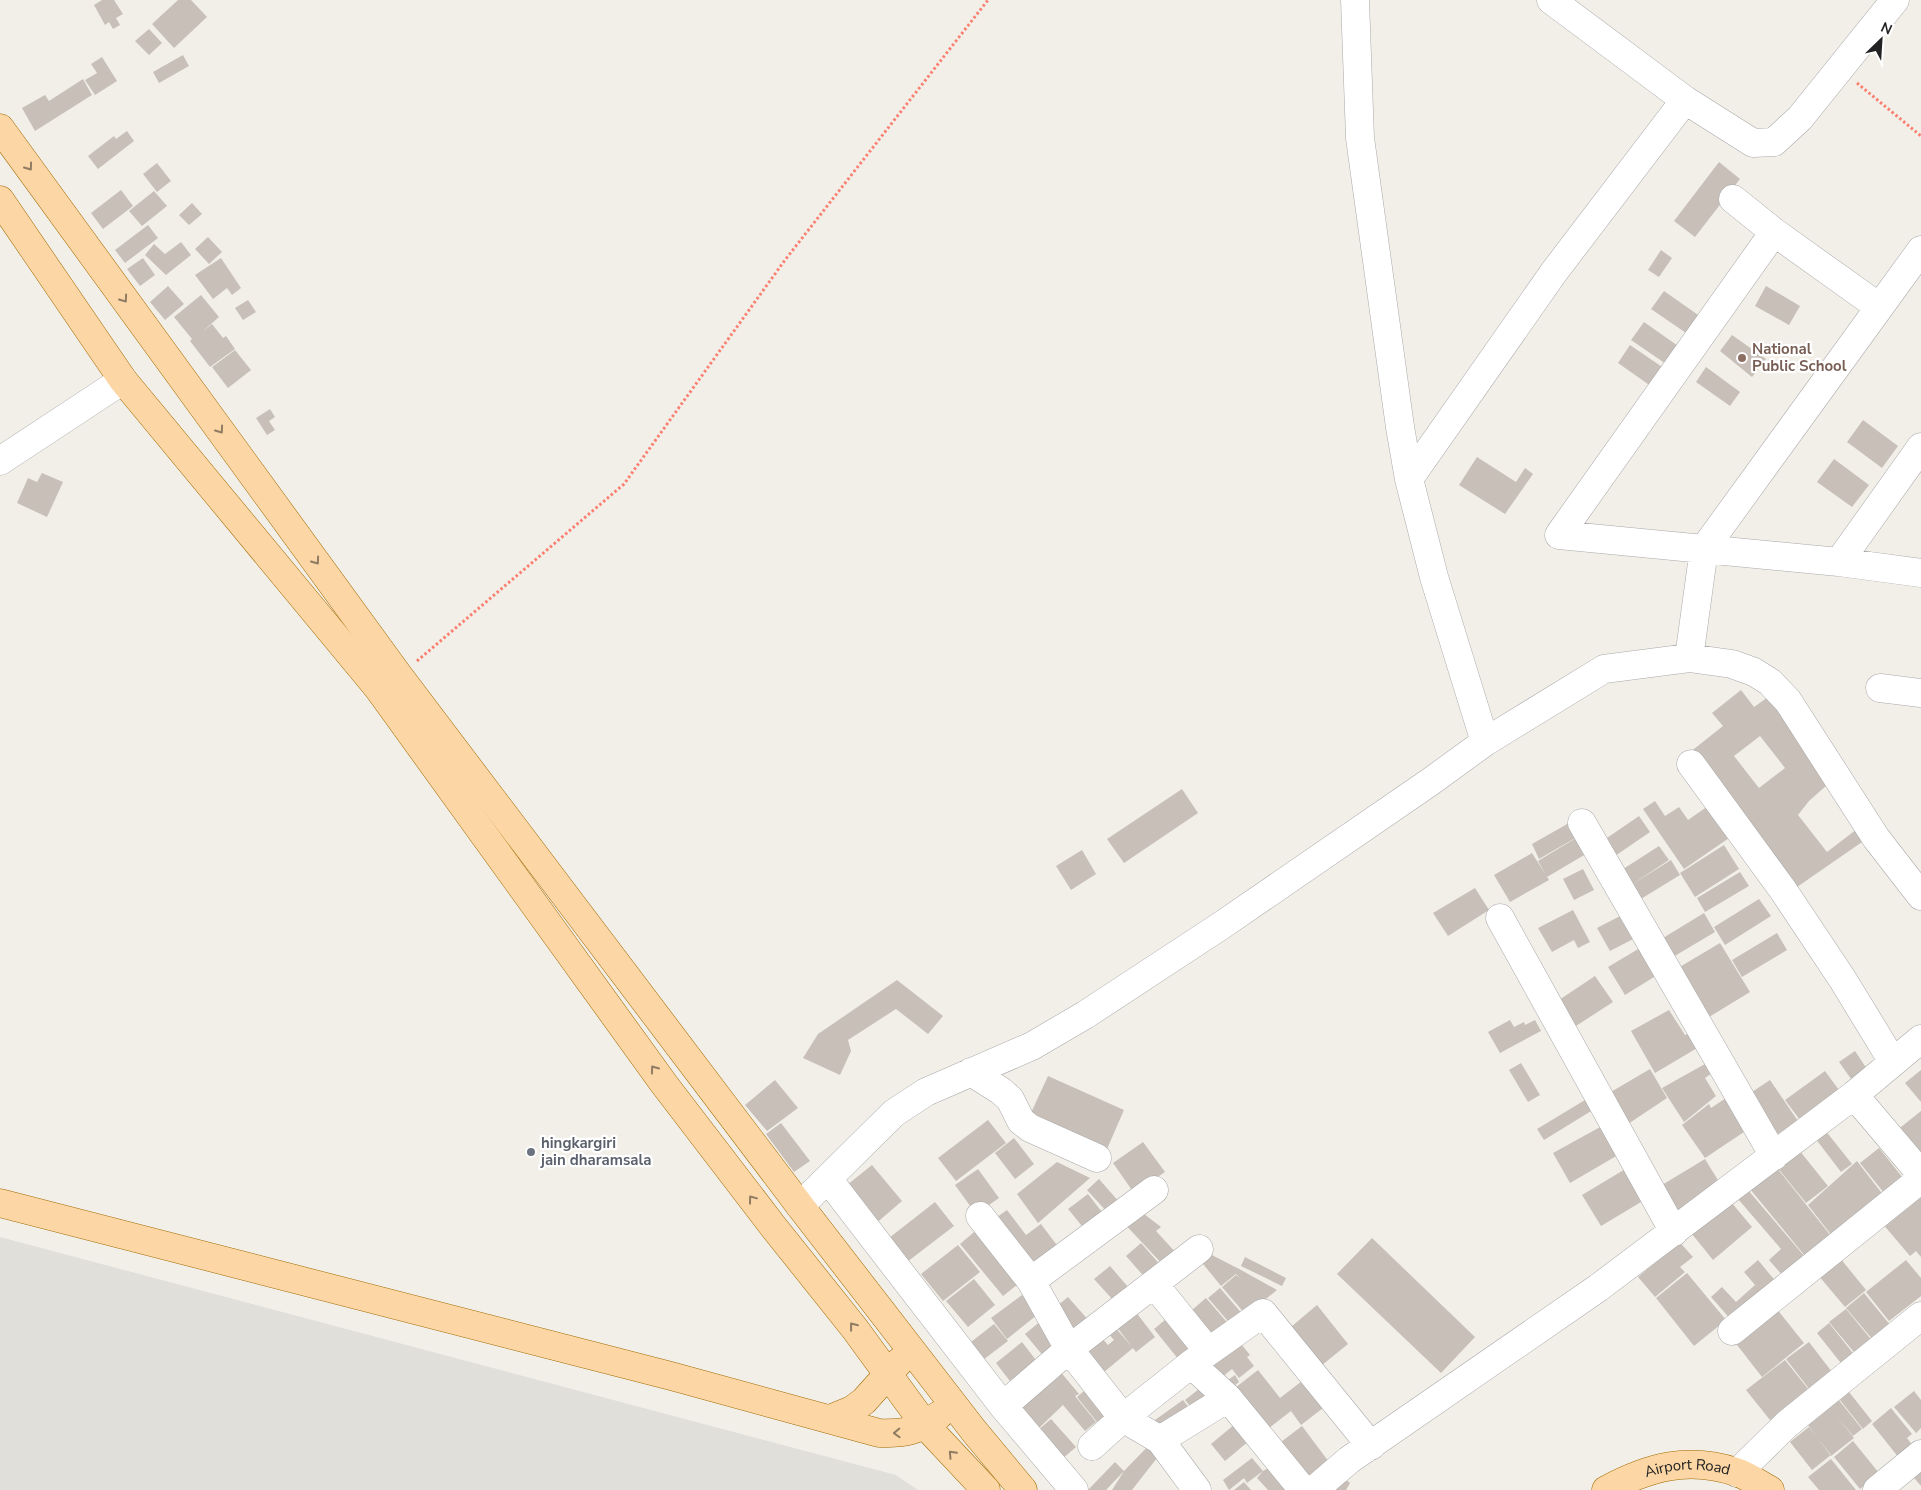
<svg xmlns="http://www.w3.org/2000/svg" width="1921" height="1490" font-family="'Nunito Sans',sans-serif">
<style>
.airport{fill:#e1dfda}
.building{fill:#c7bfb8;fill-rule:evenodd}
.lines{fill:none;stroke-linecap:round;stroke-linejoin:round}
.minor-casing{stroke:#a9a9a9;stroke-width:29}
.major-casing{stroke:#a06b00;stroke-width:29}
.path{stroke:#fa8072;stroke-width:3;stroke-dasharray:2.5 2.5;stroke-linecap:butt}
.minor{stroke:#fff;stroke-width:28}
.major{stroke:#fcd6a4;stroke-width:28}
.oneway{stroke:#8f7c63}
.education-dot{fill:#8d6e63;stroke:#fff;stroke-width:2}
.worship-dot{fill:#6b7280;stroke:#fff;stroke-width:2}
.labels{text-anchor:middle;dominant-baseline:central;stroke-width:4.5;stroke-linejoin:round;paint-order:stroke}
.education-label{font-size:15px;font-weight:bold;fill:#785e54;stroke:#fff;text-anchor:start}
.worship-label{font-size:15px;font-weight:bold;fill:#5b616d;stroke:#fff;text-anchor:start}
.street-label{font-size:15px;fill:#222;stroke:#fff}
</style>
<rect width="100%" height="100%" fill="#f2efe9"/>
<path class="airport" d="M0 1237 896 1475 918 1490H0Z"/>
<path class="building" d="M102 0H114L123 14 116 18 120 25 113 29 109 22 105 25 94 5Z
M178 0H191L207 17 174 48 152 24Z
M149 29 162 43 149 55 135 41Z
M183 55 189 66 159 83 153 72Z
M102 57 117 81 95 95 85 80 97 73 91 64Z
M83 79 92 95 35 131 22 108 45 95 49 101Z
M127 131 134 141 98 169 88 156 114 136 116 139Z
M1719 162 1740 179 1695 237 1674 221Z
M157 163 171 181 157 192 143 174Z
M121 190 133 206 103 229 91 213Z
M154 191 167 206 142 226 129 211Z
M192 203 202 214 189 225 179 215Z
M148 225 158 238 125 263 115 250Z
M208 237 222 252 209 264 195 249Z
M181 242 191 255 166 275 145 255 154 244 165 254Z
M1661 250 1672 258 1659 277 1648 270Z
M143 258 155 275 140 286 127 269Z
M221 258 241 288 232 295 227 288 213 299 195 275Z
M168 286 184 304 165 320 150 302Z
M1766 286 1800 306 1789 325 1755 306Z
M1664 291 1701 317 1689 335 1651 309Z
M201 295 219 317 202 332 212 324 223 338 226 336 235 349 210 367 190 341 192 339 174 317Z
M248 300 256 312 243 320 235 308Z
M1644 322 1681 348 1669 366 1631 340Z
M1732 335 1766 359 1752 377 1720 351Z
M1630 345 1668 371 1655 389 1618 363Z
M235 350 251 370 228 388 212 367Z
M1706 367 1740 392 1730 406 1696 382Z
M270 409 275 417 269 421 275 430 267 435 256 418Z
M1863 420 1898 446 1882 468 1847 442Z
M1477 457 1516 482 1525 468 1533 474 1505 514 1459 485Z
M1834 459 1869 485 1852 507 1817 482Z
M42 473 63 482 47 517 17 503 28 478 37 482Z
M1741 690 1754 707 1768 697 1824 776 1827 785 1809 801 1798 815 1827 852 1857 829 1865 840 1797 887 1689 753 1723 726 1712 713ZM1760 736 1785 768 1759 788 1734 756Z
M1182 789 1198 813 1124 863 1107 839Z
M1655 801 1665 816 1679 807 1688 820 1711 804 1732 836 1684 869 1643 809Z
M1639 816 1650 832 1615 856 1604 840Z
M1569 823 1584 833 1539 859 1532 844Z
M1581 835 1591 851 1547 877 1538 861Z
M1724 845 1739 869 1695 897 1680 873Z
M1659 846 1669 860 1631 885 1671 860 1680 875 1636 902 1617 873Z
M1082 850 1096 874 1071 890 1056 866Z
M1532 853 1549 880 1510 902 1494 875Z
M1583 869 1594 890 1574 900 1563 879Z
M1740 872 1749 886 1705 912 1697 898Z
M1475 888 1489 910 1448 936 1433 913Z
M1759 899 1771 916 1725 945 1714 927Z
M1573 910 1590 942 1578 948 1574 940 1552 952 1538 928Z
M1626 913 1639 936 1610 951 1597 928Z
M1704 913 1715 932 1673 957 1663 938Z
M1777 933 1787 950 1742 977 1732 960Z
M1720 943 1750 992 1709 1017 1678 968Z
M1645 945 1662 972 1625 995 1608 967Z
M1595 976 1613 1002 1576 1026 1559 1000Z
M897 980 943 1016 928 1034 896 1009 848 1040 851 1051 840 1075 803 1058 818 1034Z
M1669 1010 1685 1035 1690 1033 1699 1047 1655 1073 1631 1031Z
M1510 1020 1514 1027 1524 1022 1525 1025 1535 1020 1541 1031 1500 1053 1488 1032Z
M1855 1051 1869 1072 1854 1083 1839 1062Z
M1521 1063 1540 1095 1528 1102 1509 1070Z
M1705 1064 1712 1073 1705 1078 1716 1096 1684 1122 1662 1088Z
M1650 1069 1667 1098 1622 1128 1604 1096Z
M1921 1070V1102L1905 1083Z
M1825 1071 1839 1090 1800 1120 1785 1100Z
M1048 1076 1124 1110 1107 1149 1030 1115Z
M775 1080 798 1108 767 1131 745 1105Z
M1770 1080 1798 1121 1773 1137 1746 1096Z
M1590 1097 1596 1108 1544 1140 1537 1129Z
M1726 1098 1747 1130 1705 1158 1682 1125 1709 1104 1711 1108Z
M1921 1111V1160L1896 1131Z
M988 1120 1006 1143 956 1181 938 1158Z
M781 1123 810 1161 794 1172 766 1134Z
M1602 1126 1618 1155 1570 1183 1553 1153Z
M1825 1130 1852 1164 1841 1172 1815 1138Z
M1014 1138 1034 1164 1015 1179 995 1153Z
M1143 1142 1165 1172 1134 1193 1113 1163Z
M1879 1148 1903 1178 1884 1193 1860 1163Z
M1799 1150 1828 1186 1806 1203 1777 1167Z
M1705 1159 1724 1190 1676 1219 1657 1188Z
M1857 1161 1884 1196 1832 1236 1808 1205Z
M1057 1162 1090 1178 1038 1223 1017 1194Z
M872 1165 902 1201 873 1226 842 1189Z
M1627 1168 1646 1199 1601 1226 1582 1195Z
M1777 1168 1831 1236 1805 1256 1750 1189Z
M978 1169 999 1198 976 1214 955 1185Z
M1099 1179 1120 1203 1108 1213 1087 1190Z
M1748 1190 1805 1257 1783 1276 1769 1260 1781 1249 1738 1199Z
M1088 1194 1105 1216 1086 1231 1068 1209Z
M1921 1194V1257L1916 1251 1910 1256 1882 1223Z
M935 1202 954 1226 907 1262 889 1238Z
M1731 1202 1752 1227 1713 1260 1692 1234Z
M1135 1207 1161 1227 1156 1231 1178 1255 1165 1267 1121 1220Z
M1007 1210 1026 1235 1041 1224 1062 1252 1030 1275 990 1222Z
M980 1227 1023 1280 1003 1296 960 1244Z
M1675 1237 1693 1257 1680 1267 1685 1272 1655 1297 1638 1277 1662 1257 1658 1252Z
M1372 1238 1475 1337 1441 1373 1337 1274Z
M1141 1243 1163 1268 1148 1281 1126 1256Z
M958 1245 980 1272 943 1301 921 1274Z
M1206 1252 1241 1270 1277 1290 1246 1315 1222 1287 1236 1275 1241 1279 1236 1274 1221 1286 1199 1259Z
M1245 1257 1286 1278 1282 1286 1241 1266Z
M1840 1258 1866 1290 1845 1307 1818 1275Z
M1758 1260 1777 1283 1733 1322 1711 1297 1722 1287 1736 1302 1755 1285 1744 1272Z
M1906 1260 1921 1278V1296L1889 1321 1866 1292Z
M1110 1266 1129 1288 1114 1301 1094 1279Z
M1687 1273 1726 1320 1694 1346 1656 1298Z
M974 1279 995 1305 968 1327 946 1301Z
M1220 1288 1245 1317 1233 1327 1208 1298Z
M1864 1293 1891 1326 1873 1340 1846 1308Z
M1022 1295 1037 1315 1007 1339 991 1318Z
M1068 1297 1090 1322 1072 1337 1050 1312Z
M1206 1298 1232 1328 1218 1340 1192 1310Z
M1317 1305 1348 1344 1316 1370 1285 1332Z
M1776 1308 1804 1343 1762 1377 1734 1341Z
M1846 1309 1874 1343 1858 1357 1829 1322Z
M1135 1311 1155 1337 1136 1352 1116 1326Z
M1171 1315 1197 1346 1179 1360 1154 1329Z
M1042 1320 1062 1343 1045 1358 1025 1334Z
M1829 1323 1856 1357 1844 1367 1817 1333Z
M994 1324 1008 1341 975 1366 962 1349Z
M1113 1325 1133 1348 1104 1372 1084 1350 1100 1336 1116 1354 1108 1345 1114 1340 1106 1331Z
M1237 1339 1250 1355 1247 1357 1254 1366 1239 1378 1232 1369 1221 1378 1208 1362Z
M1022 1342 1039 1364 1013 1385 996 1363Z
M1809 1342 1832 1372 1810 1390 1786 1359Z
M1785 1360 1809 1390 1770 1420 1746 1390Z
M1059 1370 1079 1394 1075 1396 1096 1422 1085 1431 1063 1405 1039 1428 1018 1404Z
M1258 1370 1280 1398 1306 1378 1327 1405 1301 1425 1291 1411 1264 1432 1231 1391Z
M1235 1375 1239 1382 1230 1389 1225 1382Z
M1091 1385 1112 1410 1097 1422 1077 1397Z
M1204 1385 1215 1399 1196 1413 1185 1400Z
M1914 1391 1921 1400V1428L1916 1433 1894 1407Z
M1849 1392 1872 1421 1863 1429 1840 1400Z
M1838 1399 1862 1429 1853 1436 1835 1414 1854 1438 1831 1456 1805 1421Z
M1183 1400 1193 1413 1165 1434 1155 1420Z
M1891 1408 1912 1434 1907 1438 1913 1446 1899 1458 1872 1424Z
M1051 1419 1076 1447 1062 1459 1037 1431Z
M1235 1424 1249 1441 1225 1461 1211 1444Z
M1302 1426 1329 1462 1301 1483 1277 1445Z
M1809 1427 1831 1455 1812 1470 1790 1442Z
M1153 1441 1164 1449 1132 1490H1112L1124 1471Z
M1853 1441 1879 1473 1860 1489 1834 1457Z
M1252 1458 1263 1471 1270 1467 1289 1490H1268L1257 1478 1263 1471 1247 1483 1244 1478 1229 1490 1223 1480Z
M1831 1459 1856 1490H1819L1808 1477Z
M1921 1461V1486L1909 1472Z
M1115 1462 1124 1471 1106 1490H1088Z
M1340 1475 1350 1483 1346 1490H1325Z
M1244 1482 1251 1490H1234Z"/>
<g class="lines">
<g class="minor-casing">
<path id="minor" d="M1355 0 1360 138 1400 427 1409 479 1434 577 1485 742
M1551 0 1685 100 1753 143 1774 142 1800 118 1895 0
M1733 199 1774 232 1879 307
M1774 232 1559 535 1839 562 1921 573
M0 461 123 380
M1409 479 1554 272 1685 100
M1839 562 1921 447
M1689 658 1704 549 1921 250
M1880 688 1921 693
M1691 764 1783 890 1843 980 1893 1062
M1582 823 1774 1156
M1500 918 1674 1232
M971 1072 1001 1091 1010 1099 1021 1121 1030 1128 1097 1158
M1854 1095 1921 1174
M828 1179 1003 1406 1074 1490
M800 1206 894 1113 926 1092 1032 1046 1085 1015 1222 925 1430 782 1485 742 1604 669 1689 658 1732 664 1754 672 1770 682 1788 701 1876 838 1921 896
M980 1216 1031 1281 1069 1349 1123 1418 1160 1440 1197 1490
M1031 1281 1154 1190
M1154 1284 1208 1351
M1732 1331 1921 1179
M1191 1364 1263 1313 1371 1446
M1003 1406 1069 1349 1199 1249
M1160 1440 1228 1398
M1092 1446 1123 1418 1191 1364 1228 1398 1303 1490
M1737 1473 1787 1424 1921 1316
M1314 1490 1349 1460 1598 1288 1854 1095 1921 1039
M1877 1490 1921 1454"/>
</g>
<g class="major-casing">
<g id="major">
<path d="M0 128 399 676 800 1206 974 1431 1023 1490"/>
<path d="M0 200 123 380 378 688 664 1084 772 1225 855 1329 925 1425 986 1490"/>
<path d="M0 1203 671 1376 879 1433C905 1434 918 1431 939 1415"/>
<path d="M830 1419 852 1410 864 1401 899 1362"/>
<path id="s1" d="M1606 1490C1649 1467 1688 1456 1736 1472 1748 1476 1759 1484 1770 1490"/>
</g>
</g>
<path class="path" d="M1857 83 1921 136
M417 661 624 484 785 260 988 0"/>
<use href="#minor" class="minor"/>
<use href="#major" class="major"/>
</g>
<defs><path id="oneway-chevron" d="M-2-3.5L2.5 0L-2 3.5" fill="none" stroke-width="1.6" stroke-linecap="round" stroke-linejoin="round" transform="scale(1.25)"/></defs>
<g class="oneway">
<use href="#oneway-chevron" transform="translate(29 167) rotate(54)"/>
<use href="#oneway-chevron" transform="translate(124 299) rotate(54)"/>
<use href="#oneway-chevron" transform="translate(220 430) rotate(54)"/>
<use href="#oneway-chevron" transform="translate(316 561) rotate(54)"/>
<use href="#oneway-chevron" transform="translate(654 1069) rotate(-126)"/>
<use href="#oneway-chevron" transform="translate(752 1199) rotate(-127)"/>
<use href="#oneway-chevron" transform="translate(853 1326) rotate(-128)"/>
<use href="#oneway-chevron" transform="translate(897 1433) rotate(178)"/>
<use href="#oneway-chevron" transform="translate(952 1454) rotate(-133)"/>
</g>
<circle class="education-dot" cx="1742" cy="358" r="5"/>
<circle class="worship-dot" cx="531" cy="1152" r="5"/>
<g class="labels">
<g class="education-label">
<text x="1752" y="349">National<tspan x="1752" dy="17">Public School</tspan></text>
</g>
<g class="worship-label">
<text x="541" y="1143">hingkargiri<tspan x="541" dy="17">jain dharamsala</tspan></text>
</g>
<g class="street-label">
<text stroke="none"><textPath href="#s1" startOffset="86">Airport Road</textPath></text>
</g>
</g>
<g transform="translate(1881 40) rotate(25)" stroke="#ffffff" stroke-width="4" paint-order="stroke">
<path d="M0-4L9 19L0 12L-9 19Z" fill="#222222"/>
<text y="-8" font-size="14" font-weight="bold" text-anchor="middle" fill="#222222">N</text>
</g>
</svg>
